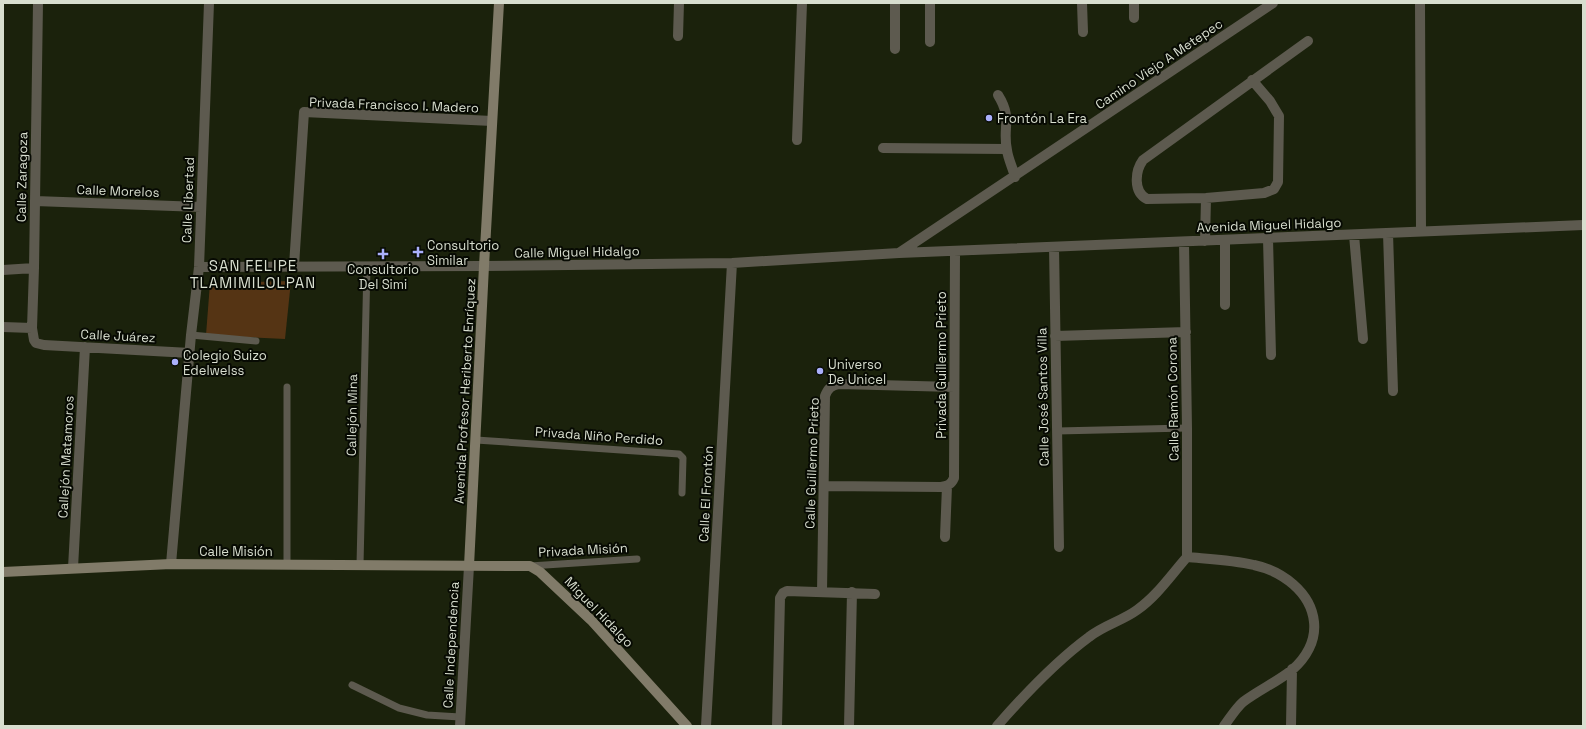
<svg xmlns="http://www.w3.org/2000/svg" width="1586" height="729" font-family="'Space Grotesk',sans-serif">
<style>
.green{fill:#553414}
.lines{fill:none;stroke-linecap:round;stroke-linejoin:round}
.service{stroke:#5d5a4f;stroke-width:7}
.pedestrian{stroke:#5d5a4f;stroke-width:10}
.minor{stroke:#5d5a4f;stroke-width:10}
.secondary{stroke:#817b69;stroke-width:10}
.poi-dot{fill:#aab0fb;stroke:#070a03;stroke-width:1.5}
.labels{text-anchor:middle;dominant-baseline:central;stroke-width:4;stroke-linejoin:round;paint-order:stroke}
.street-label{font-size:13px;fill:#d8decf;stroke:#070a03}
.poi-label{font-size:13px;fill:#d8decf;stroke:#070a03;text-anchor:start}
.quarter-label{font-size:15px;letter-spacing:1px;fill:#d8decf;stroke:#070a03}
</style>
<rect width="100%" height="100%" fill="#1b220c"/>
<path class="green" d="M291 281 285 339 206 335 210 283Z"/>
<g class="lines">
<path class="service" d="M191 335 256 341
M1057 431 1187 428
M476 440 679 454 683 458 682 493
M287 564V387
M360 565 367 266
M530 566 637 559
M352 685 399 708 427 715 460 717"/>
<path class="pedestrian" d="M294 266 304 112 492 121"/>
<path class="minor" d="M38 3 34 268 32 328 34 340 36 343 44 345 190 353
M930 3V42
M1082 3 1083 32
M1420 3 1421 231
M1134 18V3
M678 36 679 3
M895 49V3
M1252 80 1270 101 1279 116 1278 182 1274 189 1264 193 1206 198 1147 199C1133 192 1135 171 1143 160L1308 41
M998 95C1013 119 1002 127 1007 150 1008 159 1013 168 1015 177
M797 140 802 3
M883 148 1006 149
M35 201 201 207
M1388 233 1393 391
M1354 235 1363 339
M1268 239 1271 355
M1205 241 1206 198
M1225 241V305
M1184 242 1187 428V557
M1054 247 1059 547
M899 253 1273 3
M199 267 484 266 732 263 899 253 1583 225
M3 270 34 268
M3 327 32 328
M1055 336 1186 332
M824 486 941 487C947 486 951 485 954 478L955 252
M945 537 947 486
M1187 557C1209 559 1233 560 1254 565 1282 571 1311 592 1314 622 1316 641 1306 658 1292 670 1277 682 1259 690 1243 702 1236 708 1230 718 1224 726
M171 564 191 335 199 267 209 3
M73 568 85 347
M822 592 825 396C828 388 831 386 839 384L954 387
M460 726 469 566
M706 726 732 263
M777 726 780 598 783 593 787 591 875 594
M849 726 852 592
M997 726C1025 694 1055 662 1089 637 1104 625 1122 621 1137 610 1157 596 1171 575 1187 557
M1291 726 1292 669"/>
<path class="secondary" d="M469 566 484 266 499 3
M3 572 171 564 530 566 540 572 591 620 687 726"/>
</g>
<g class="poi-dot">
<circle cx="989" cy="118" r="4"/>
<path d="M416 246h4v4h4v4h-4v4h-4v-4h-4v-4h4z"/>
<path d="M381 248h4v4h4v4h-4v4h-4v-4h-4v-4h4z"/>
<circle cx="175" cy="362" r="4"/>
<circle cx="820" cy="371" r="4"/>
</g>
<g class="labels">
<g class="street-label">
<text transform="translate(1159 64) rotate(-34)">Camino Viejo A Metepec</text>
<text transform="translate(394 105) rotate(2)">Privada Francisco I. Madero</text>
<text transform="translate(22 177) rotate(-89)">Calle Zaragoza</text>
<text transform="translate(118 191) rotate(2)">Calle Morelos</text>
<text transform="translate(188 200) rotate(-88)">Calle Libertad</text>
<text transform="translate(1269 225) rotate(-2)">Avenida Miguel Hidalgo</text>
<text transform="translate(577 252) rotate(-1)">Calle Miguel Hidalgo</text>
<text transform="translate(118 336) rotate(3)">Calle Juárez</text>
<text transform="translate(941 365) rotate(-90)">Privada Guillermo Prieto</text>
<text transform="translate(465 391) rotate(-87)">Avenida Profesor Heriberto Enríquez</text>
<text transform="translate(1043 397) rotate(-91)">Calle José Santos Villa</text>
<text transform="translate(1173 399) rotate(-91)">Calle Ramón Corona</text>
<text transform="translate(352 415) rotate(-89)">Callejón Mina</text>
<text transform="translate(599 436) rotate(4)">Privada Niño Perdido</text>
<text transform="translate(66 457) rotate(-87)">Callejón Matamoros</text>
<text transform="translate(812 463) rotate(-88)">Calle Guillermo Prieto</text>
<text transform="translate(706 494) rotate(-87)">Calle El Frontón</text>
<text transform="translate(583 550) rotate(-3)">Privada Misión</text>
<text x="236" y="551">Calle Misión</text>
<text transform="translate(599 612) rotate(46)">Miguel Hidalgo</text>
<text transform="translate(451 645) rotate(-87)">Calle Independencia</text>
</g>
<g class="poi-label">
<text x="997" y="118">Frontón La Era</text>
<text x="427" y="245">Consultorio<tspan x="427" dy="15">Similar</tspan></text>
<text x="383" y="269" text-anchor="middle">Consultorio<tspan x="383" dy="15">Del Simi</tspan></text>
<text x="183" y="355">Colegio Suizo<tspan x="183" dy="15">Edelwelss</tspan></text>
<text x="828" y="364">Universo<tspan x="828" dy="15">De Unicel</tspan></text>
</g>
<g class="quarter-label">
<text x="253" y="265">SAN FELIPE<tspan x="253" dy="17">TLAMIMILOLPAN</tspan></text>
</g>
</g>
<rect width="1586" height="729" fill="none" stroke="#d8decf" stroke-width="8"/>
</svg>
